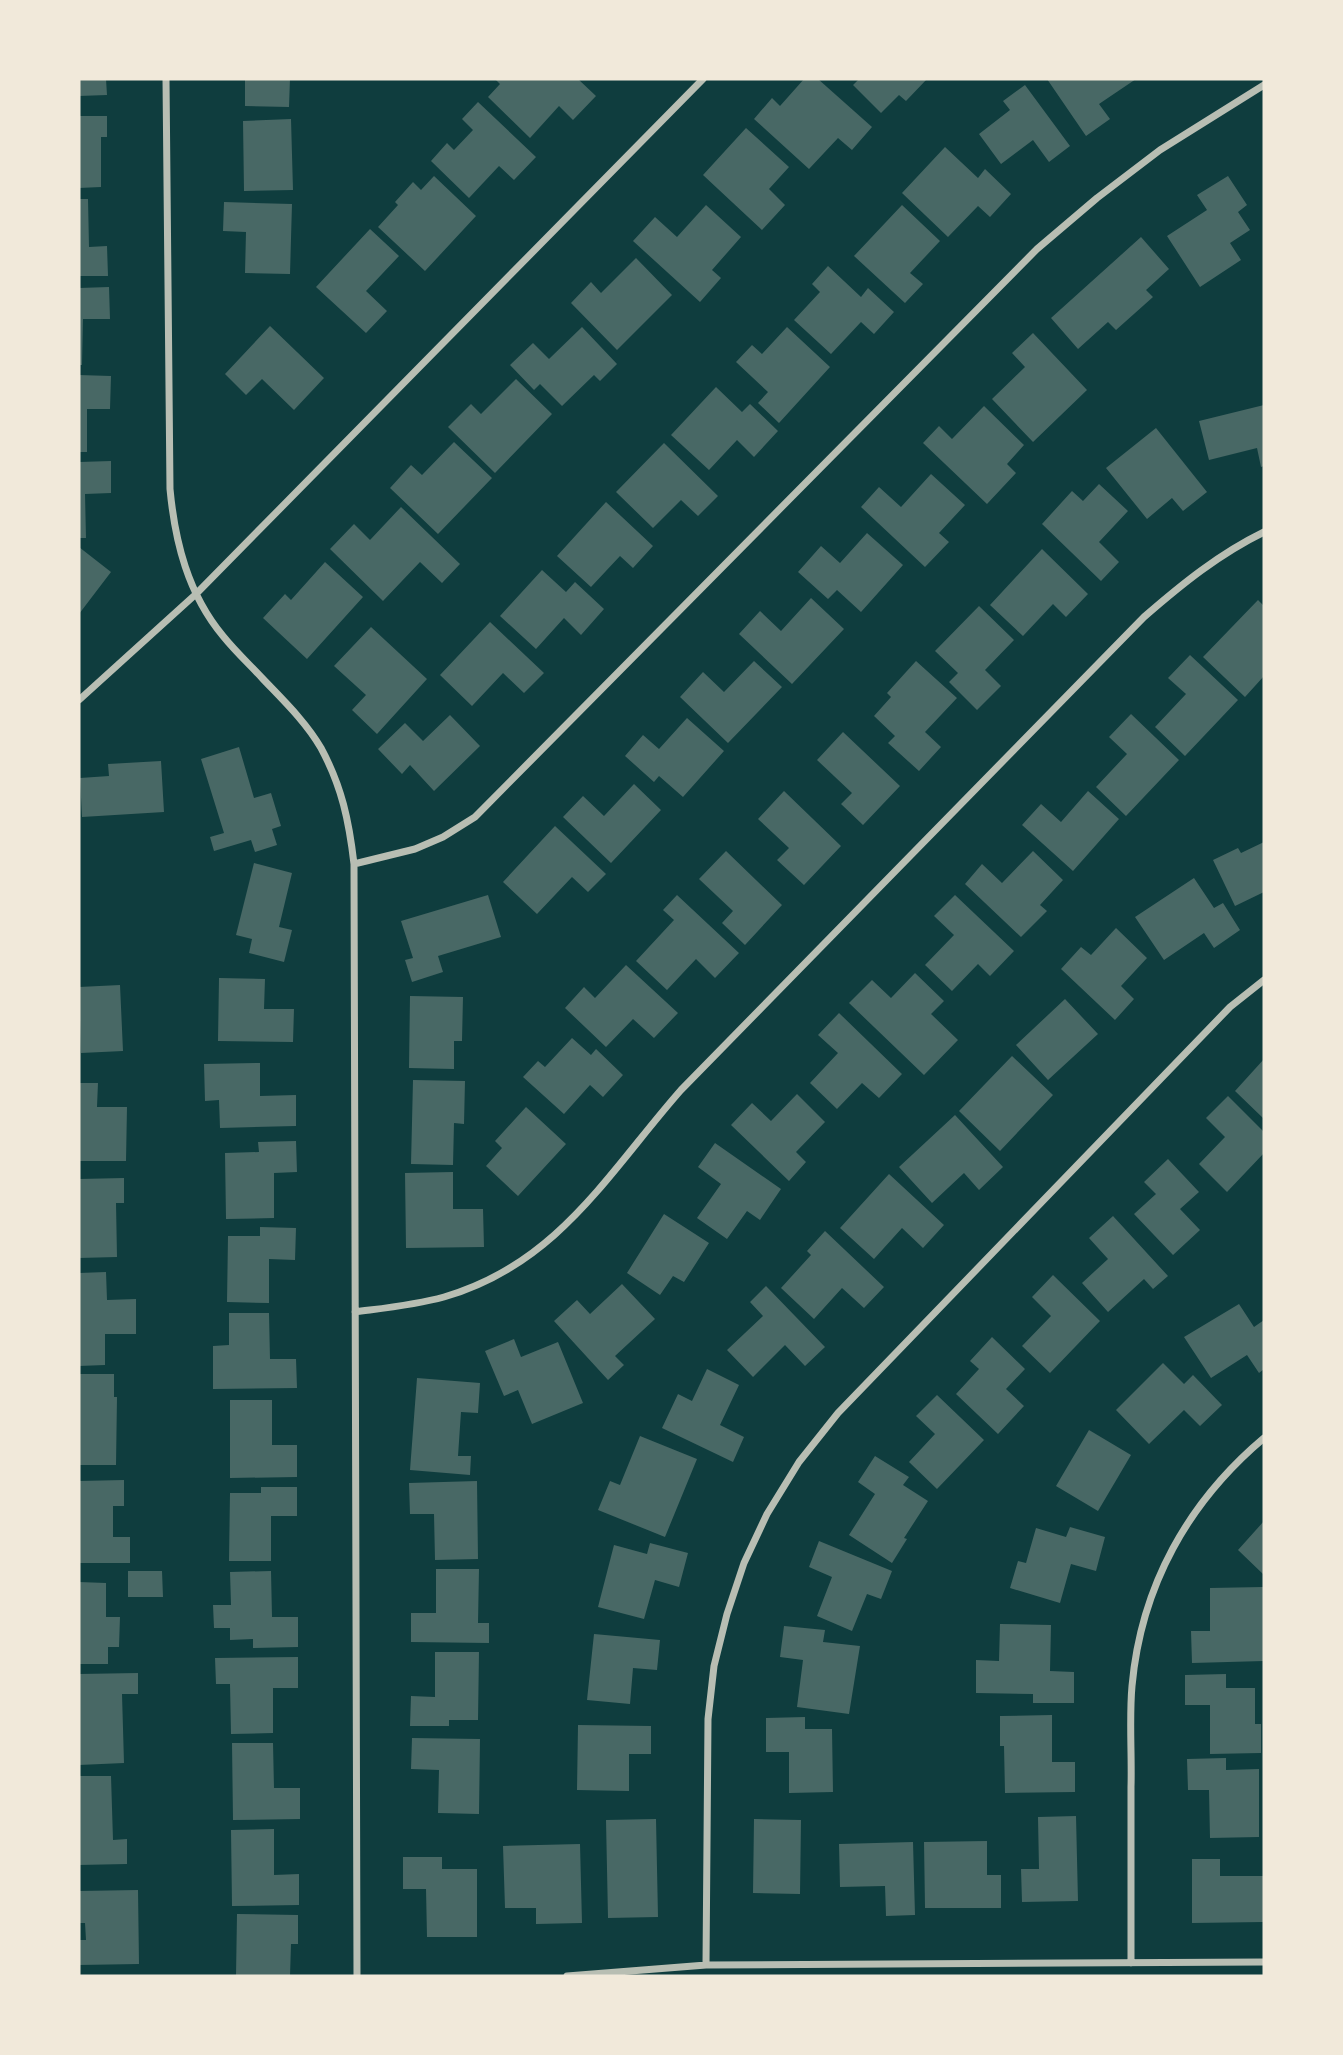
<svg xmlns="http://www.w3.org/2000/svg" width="1343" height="2055" font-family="'Noto Sans',sans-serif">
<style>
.building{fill:#486865}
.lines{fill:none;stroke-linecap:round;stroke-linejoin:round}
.minor{stroke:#b8beb3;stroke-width:7}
</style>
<rect width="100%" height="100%" fill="#0f3d3e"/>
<path class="building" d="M79 79H106L107 95 79 96Z
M245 79H290L289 107 245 106Z
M495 79H578L596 96 573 120 559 106 530 138 488 97 500 84Z
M804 79H818L872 127 852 150 838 138 809 169 754 119 772 98 780 106Z
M859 79H927L906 101 899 95 881 113 853 85Z
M1047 79H1136L1099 104 1110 119 1086 136Z
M1025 85 1070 146 1049 162 1033 140 1001 164 979 134 1010 110 1003 101Z
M478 102 536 157 514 180 499 166 469 198 431 161 447 143 454 150 473 130 462 119Z
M79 116H107V137H101V187L79 188Z
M291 119 293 190 244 191 243 121Z
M746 128 789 167 769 189 785 205 762 230 703 175Z
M945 147 978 178 985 169 1011 194 990 217 978 206 948 237 902 193Z
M434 176 476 216 425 271 378 227 398 205 395 202 413 182 421 190Z
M1228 176 1247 205 1238 212 1250 230 1230 243 1241 260 1200 287 1167 236 1207 210 1197 195Z
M79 199H88L89 247 107 246 108 276H79Z
M224 202 292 204 290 274 245 273 246 232 223 231Z
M706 205 741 237 712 270 721 278 700 302 633 241 655 217 677 237Z
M902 205 940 241 910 273 923 284 905 303 854 256Z
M370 229 399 256 366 291 387 311 366 333 316 287Z
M1141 237 1169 269 1146 290 1153 297 1116 330 1108 322 1078 349 1051 318Z
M636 258 672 295 617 350 571 303 591 282 601 293Z
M828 266 861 297 868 288 894 312 874 334 861 322 831 354 794 320 820 292 812 284Z
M109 287 110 319H83L82 365H79V288Z
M270 326 324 378 294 410 262 379 246 395 225 374Z
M582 327 617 364 600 381 594 375 562 406 540 384 534 390 510 365 533 343 549 359Z
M787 327 830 367 779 423 758 403 768 392 736 362 752 345 762 354Z
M1033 333 1087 390 1033 442 992 399 1025 367 1012 353Z
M79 375 111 376 110 409H87V452H79Z
M516 379 552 414 495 473 448 427 471 404 481 414Z
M716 387 742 412 750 404 778 431 754 457 737 440 709 470 671 435Z
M1264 405V466L1261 467 1257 448 1209 460 1199 421Z
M984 406 1024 445 1007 464 1016 473 987 504 923 443 939 426 952 439Z
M1156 428 1207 492 1183 511 1172 498 1147 519 1106 468Z
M454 442 492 478 438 534 390 488 411 465 422 475Z
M664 443 718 496 698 516 681 500 653 528 616 492Z
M111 461V493L85 494 86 538H79V462Z
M931 474 965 505 939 533 949 542 925 567 861 507 879 487 901 507Z
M1099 484 1128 511 1099 542 1119 562 1101 581 1042 524 1072 491 1083 501Z
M606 502 653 546 633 568 620 556 591 587 557 556Z
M401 507 460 564 442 583 420 562 383 601 330 549 354 524 370 540Z
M867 533 903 565 861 612 837 590 828 599 798 572 821 546 840 563Z
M79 547 111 572 79 614Z
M1042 549 1088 594 1066 617 1053 604 1023 636 990 605Z
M325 562 363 597 307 659 263 618 285 594 291 600Z
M542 570 566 592 575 582 604 609 581 635 564 618 536 649 500 616Z
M811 598 844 629 792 684 739 634 760 611 781 631Z
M1258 600 1264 606V676L1245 697 1203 657Z
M979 606 1014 640 985 670 1001 686 977 710 949 682 958 673 935 651Z
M490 622 544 673 524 693 503 673 472 706 440 675Z
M371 627 427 679 377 734 352 710 366 695 334 666Z
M1190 655 1238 700 1185 756 1155 727 1186 694 1168 678Z
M754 661 782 687 728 743 680 697 703 672 724 692Z
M916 661 957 698 925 732 941 747 919 771 888 743 895 736 874 716 891 697 887 693Z
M1131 714 1179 760 1126 816 1096 787 1127 754 1109 737Z
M450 715 480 746 434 791 410 765 402 774 378 749 405 723 423 741Z
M687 718 724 751 683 797 659 776 654 782 625 756 643 735 659 749Z
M843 732 900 786 863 825 841 804 852 793 817 760Z
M239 747 254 798 271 793 281 826 272 829 277 845 255 852 251 840 214 851 210 837 224 833 201 759Z
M161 761 164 812 82 817 80 778 109 776 108 764Z
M634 784 661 810 611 863 563 817 583 796 604 816Z
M784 791 841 846 804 885 777 860 789 848 758 819Z
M1088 791 1119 819 1073 871 1022 825 1041 804 1061 822Z
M555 826 606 874 588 892 572 877 537 914 503 882Z
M1264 842V892L1235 906 1213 860 1238 848 1241 853Z
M726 851 782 905 745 945 722 923 733 911 699 879Z
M1033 851 1063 880 1040 905 1047 911 1021 937 965 884 982 864 1002 883Z
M254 863 292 873 279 927 292 930 284 962 249 953 252 939 236 935Z
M1194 878 1214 908 1223 903 1240 930 1214 948 1204 933 1164 960 1135 917Z
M488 895 501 937 438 956 443 972 412 982 405 960 413 958 401 921Z
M677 895 739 953 715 978 696 959 667 990 636 961 674 920 663 910Z
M955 895 1014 951 990 976 978 964 952 991 925 965 954 935 934 916Z
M1116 928 1147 958 1121 986 1134 999 1115 1020 1061 969 1081 947 1091 955Z
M626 965 678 1013 654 1038 633 1019 606 1047 565 1008 584 987 595 998Z
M915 973 944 1001 931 1014 958 1040 924 1075 849 1003 872 980 891 998Z
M219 978 265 979 264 1009H294L293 1042 218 1041Z
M120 985 123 1051 81 1053 79 987Z
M410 996 463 997 462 1041H454V1069L409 1068Z
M1065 999 1098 1034 1048 1080 1016 1045Z
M839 1013 902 1074 879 1098 862 1083 837 1109 810 1083 838 1053 818 1035Z
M572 1038 591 1055 596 1049 623 1075 603 1097 590 1085 564 1114 523 1077 538 1061 545 1067Z
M1012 1056 1053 1095 1000 1151 959 1111Z
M1264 1059V1119L1235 1091Z
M260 1063V1096L296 1095V1126L220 1128 219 1100 205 1101 204 1064Z
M413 1080 465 1081 464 1124 454 1123 453 1165 411 1164Z
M79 1083H98L97 1107H127L126 1161H79Z
M797 1094 825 1122 796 1152 806 1162 789 1181 731 1125 752 1103 771 1121Z
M1228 1096 1264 1132V1153L1227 1192 1199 1164 1225 1137 1206 1118Z
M526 1107 566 1144 518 1196 486 1166 502 1148 495 1141Z
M955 1115 1003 1167 979 1190 964 1173 932 1203 899 1167Z
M296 1141 297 1172 274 1173V1218L226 1219 225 1153 259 1152 258 1142Z
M715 1143 781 1189 760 1220 747 1211 727 1239 697 1218 721 1184 698 1167Z
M1168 1159 1199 1192 1180 1209 1200 1230 1173 1255 1134 1214 1156 1194 1144 1182Z
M453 1172V1209H483L484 1247 406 1248 405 1173Z
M889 1174 944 1225 923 1248 902 1228 874 1259 840 1228Z
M124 1178V1203H116L117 1257 79 1258V1179Z
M664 1214 709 1243 684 1282 673 1276 660 1295 627 1273Z
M1113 1216 1168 1276 1153 1289 1144 1279 1108 1312 1082 1283 1108 1259 1089 1238Z
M260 1227 296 1228 295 1260 269 1259V1303L227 1302 228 1236H260Z
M825 1231 884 1287 864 1308 842 1288 814 1319 781 1288 811 1255 807 1251Z
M106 1272 107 1300 136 1299V1334H105V1365L79 1366V1273Z
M1053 1275 1100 1321 1050 1373 1022 1346 1051 1316 1032 1297Z
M622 1284 655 1319 615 1356 624 1365 608 1380 554 1321 577 1300 590 1314Z
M766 1286 825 1347 805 1366 785 1345 753 1377 727 1350 763 1316 750 1302Z
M1239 1304 1254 1327 1264 1320V1369L1259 1373 1247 1355 1211 1378 1184 1337Z
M229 1313H269L270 1359H296L297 1388 213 1389V1346L229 1345Z
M992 1337 1025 1369 1006 1389 1024 1406 998 1434 956 1394 979 1369 970 1361Z
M514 1339 521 1357 558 1342 583 1403 532 1424 518 1390 504 1396 485 1351Z
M1163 1363 1184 1384 1193 1375 1222 1405 1200 1426 1184 1410 1149 1444 1116 1410Z
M707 1369 739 1385 720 1425 744 1437 733 1462 662 1428 678 1394 692 1401Z
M79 1374H114V1397H117L116 1465H79Z
M417 1378 480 1383 478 1413 461 1412 458 1456H471L470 1475 410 1470Z
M937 1395 984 1440 937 1489 909 1462 935 1434 916 1416Z
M230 1400H272V1445H297V1477L230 1478Z
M1089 1430 1131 1455 1098 1511 1056 1486Z
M640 1436 697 1459 665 1537 598 1510 610 1481 620 1485Z
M875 1456 909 1477 903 1485 928 1501 904 1538 907 1539 892 1563 849 1535 875 1494 858 1482Z
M124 1480V1506H113V1537H130V1563H79V1481Z
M477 1481 478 1559 435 1560 434 1514H410L409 1483Z
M261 1487H297V1516H271V1561H229L230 1493H261Z
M1264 1521V1575L1238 1550Z
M1070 1527 1105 1537 1096 1571 1071 1564 1060 1603 1010 1588 1018 1561 1026 1563 1036 1528 1066 1537Z
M819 1541 892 1571 881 1599 867 1594 852 1631 817 1616 832 1577 809 1567Z
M650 1543 688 1553 679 1587 655 1580 644 1619 598 1607 614 1545 647 1554Z
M436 1569H479L478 1623H489V1643L411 1642V1613H436Z
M128 1571H162L163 1597H128Z
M271 1571 272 1617H298V1647L253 1648V1639L230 1640V1628H214L213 1605H231L230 1572Z
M79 1582 106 1583V1617H120L119 1647H108V1664H79Z
M1263 1587 1264 1661 1192 1663 1191 1631H1210V1588Z
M1000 1624 1051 1625 1050 1671 1074 1672V1703H1033V1694L976 1693V1660L999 1661Z
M784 1626 825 1630 823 1642 860 1646 849 1714 797 1707 803 1660 780 1657Z
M594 1634 660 1640 657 1670 633 1668 630 1704 587 1700Z
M435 1652H479L478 1720H449V1726H410L411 1696 435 1697Z
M298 1657V1688H273V1733L231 1734 230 1684H216L215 1658Z
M138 1673V1694H122L124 1763 79 1765V1674Z
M1226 1674V1688H1255V1724H1261V1753L1210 1754V1705H1185V1675Z
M1052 1715V1762H1075V1792L1005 1793 1004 1746H1000V1716Z
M805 1717V1729H832L833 1792 789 1793V1752H766V1718Z
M578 1725 651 1726V1754H629V1791L577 1790Z
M412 1738 480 1739 479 1814 438 1813 439 1770 411 1769Z
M232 1743H273L274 1788H300V1819L233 1820Z
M1226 1758V1770L1259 1769V1837L1210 1838 1209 1790H1188L1187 1759Z
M79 1776H111L113 1840 127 1839V1864L79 1865Z
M1076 1816 1078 1901 1022 1902 1021 1869H1039L1038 1817Z
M656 1819 658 1917 608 1918 606 1820Z
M754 1819 801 1820 800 1894 753 1893Z
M274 1829V1875L299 1874V1905L232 1906 231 1830Z
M987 1841V1875H1001V1908H925L924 1842Z
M913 1842 915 1915 886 1916 885 1886 840 1887 839 1844Z
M580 1844 582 1923 536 1924V1908H505L503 1846Z
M403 1857H442V1869H477V1937H427L426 1889H403Z
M1192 1859H1220V1876H1264V1922L1192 1923Z
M138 1890 139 1964 79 1965V1940H86L85 1923H79V1891Z
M237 1914 298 1915V1944H291L290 1976H236Z"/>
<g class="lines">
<path class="minor" d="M166 79 170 489C175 542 188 594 223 636 235 651 250 665 263 679 283 700 306 722 321 748 342 787 349 821 354 864L357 1976
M79 700 196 594 703 79
M354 864 415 849 443 837 475 817 1037 249 1097 198 1160 150 1264 85
M355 1312C385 1308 415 1305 444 1297 558 1264 608 1173 681 1090L1144 617C1182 584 1219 554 1264 532
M1131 1963C1131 1905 1131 1846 1131 1787 1132 1754 1129 1719 1132 1686 1141 1586 1188 1502 1264 1438
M706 1965 708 1719 714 1666 727 1614 744 1563 767 1514 799 1462 838 1413 1230 1007 1264 980
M567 1976 706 1965 1264 1962"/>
</g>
<rect width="1343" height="2055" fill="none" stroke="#f1e9da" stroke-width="161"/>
</svg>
